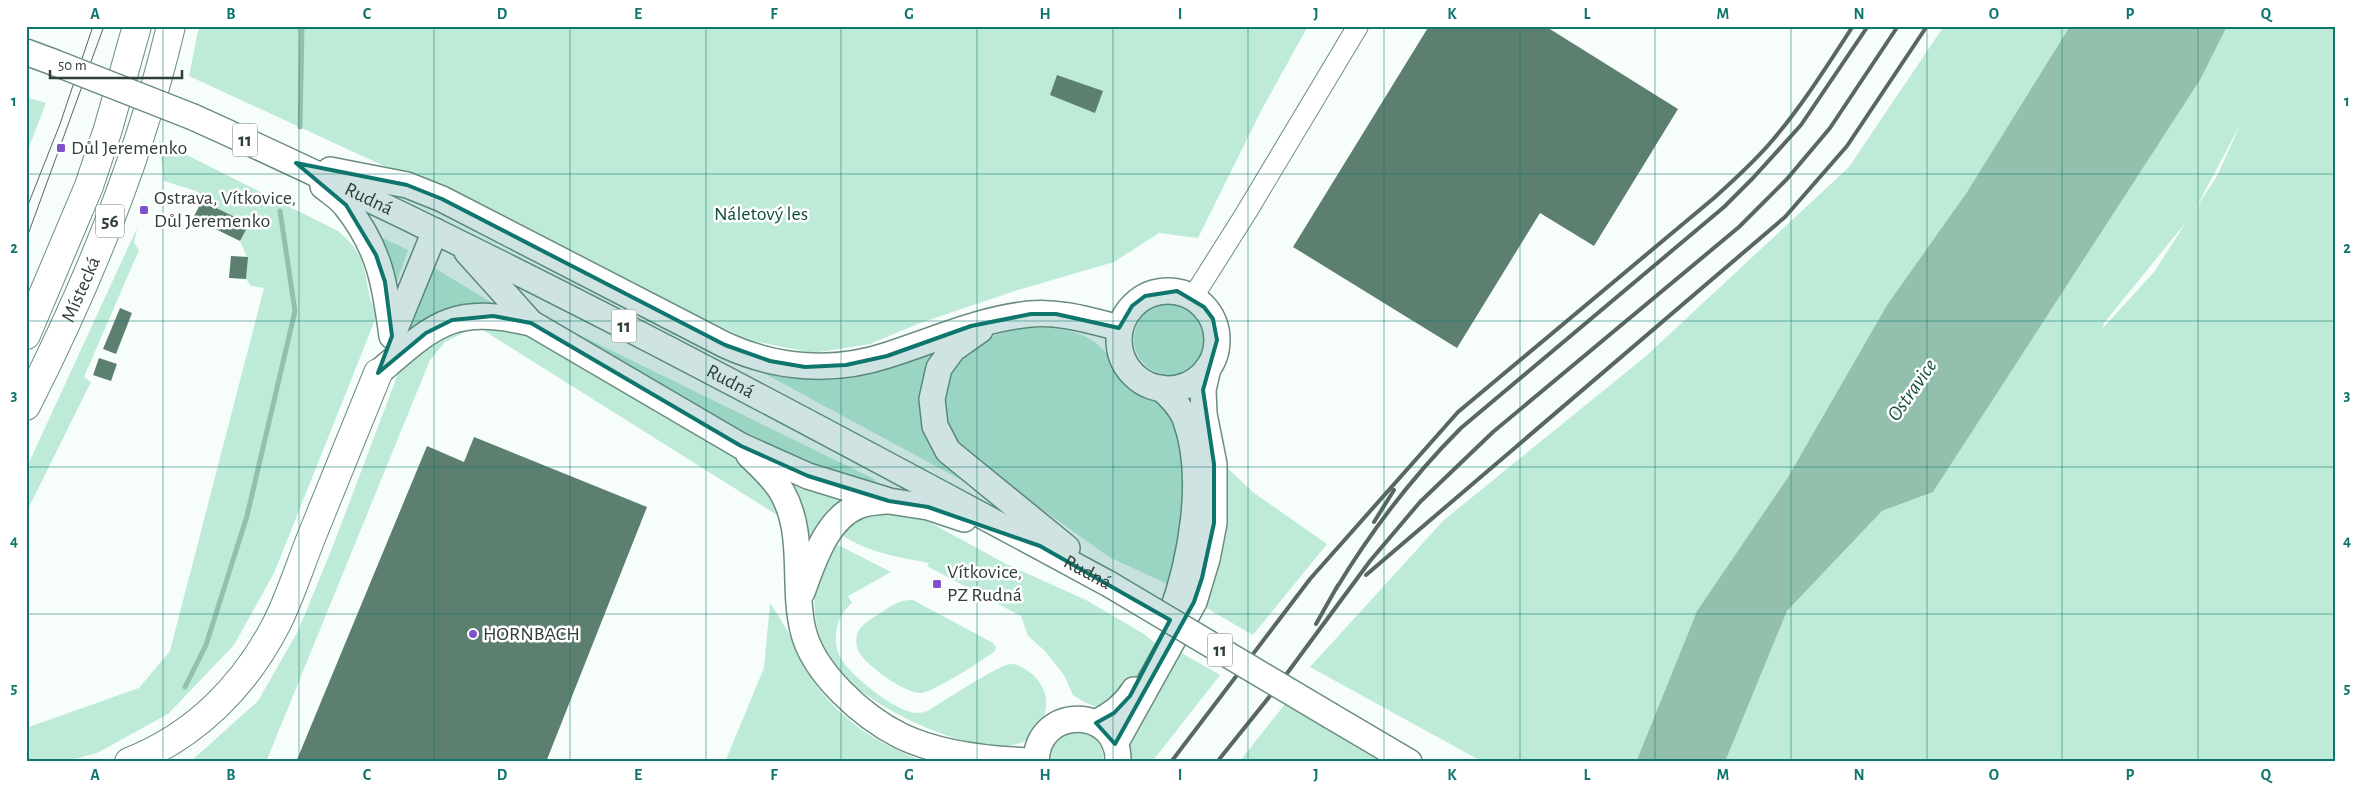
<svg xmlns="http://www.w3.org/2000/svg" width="2361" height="788" font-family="'Alegreya Sans',sans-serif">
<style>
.green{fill:#bdebd8;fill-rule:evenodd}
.water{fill:#92c0ad}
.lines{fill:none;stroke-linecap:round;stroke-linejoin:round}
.stream{stroke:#92c0ad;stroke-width:5}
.building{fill:#5d7f70}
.minor-casing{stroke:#6b8d7e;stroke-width:22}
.major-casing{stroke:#6b8d7e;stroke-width:28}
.highway-casing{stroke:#6b8d7e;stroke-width:30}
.minor{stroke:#fff;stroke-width:20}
.major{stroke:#fff;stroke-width:25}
.highway{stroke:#fff;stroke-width:28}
.tram{stroke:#596760;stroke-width:1}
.rail{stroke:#596760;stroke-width:4}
.major-bridge-casing{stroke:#6b8d7e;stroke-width:28;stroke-linecap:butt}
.major-bridge{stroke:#fff;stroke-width:25}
.marked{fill:#0f766e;fill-opacity:0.2;stroke:#0f766e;stroke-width:4;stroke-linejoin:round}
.grid{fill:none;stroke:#0f766e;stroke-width:1;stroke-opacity:0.55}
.poi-dot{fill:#7e53cc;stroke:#fff;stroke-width:2}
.labels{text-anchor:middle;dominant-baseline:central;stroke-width:5;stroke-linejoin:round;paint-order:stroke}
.shield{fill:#fff;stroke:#6e7974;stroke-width:1}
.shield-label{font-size:19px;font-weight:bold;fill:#303f38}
.poi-label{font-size:20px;fill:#303f38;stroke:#fff;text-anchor:start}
.street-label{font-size:20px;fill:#303f38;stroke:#fff}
.park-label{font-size:20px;fill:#0e4c39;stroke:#fff}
.water-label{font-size:21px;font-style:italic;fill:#14503c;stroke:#fff}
.neatline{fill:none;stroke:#0f766e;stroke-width:2}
.grid-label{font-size:16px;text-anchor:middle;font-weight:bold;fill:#0f766e}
</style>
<rect width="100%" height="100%" fill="#f6fdfa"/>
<path class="green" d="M199 26H1308L1262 109 1198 238 1159 233 1114 262 1018 290 920 323 870 344 813 353 748 340 544 240 189 76Z
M1944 26H2070L1967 192 1887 305 1788 477 1697 611 1636 762H1483L1310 667 1444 520 1645 357 1849 167Z
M2226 26H2335V762H1725L1787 611 1882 511 1933 492 2200 80ZM2241 123 2217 176 2196 208ZM2187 221 2154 272 2103 328 2104 323Z
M26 97 46 103 26 155Z
M159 141 338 231C363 252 363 263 369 294 371 305 376 307 375 320L274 573 234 645 168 714 97 753 63 762H26V728L139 688 170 651 264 288 251 286 246 279 247 257 240 241 248 224 202 201 196 191 164 181Z
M137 228 134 243 139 250 84 377 91 382 26 513V469Z
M374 234 408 250 396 284 390 280Z
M433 267 492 303 488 306 408 335Z
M1134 339a36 36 0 1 1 72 0a36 36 0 1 1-72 0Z
M557 324 874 479 881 487 783 458 553 327Z
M464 326 463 333 445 342 430 360 266 762H190L258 701 298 631 333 546 399 371 418 350Z
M478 327 520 331 741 461 766 483 782 518Z
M1021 328C1049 327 1085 327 1105 352 1113 363 1118 378 1128 387 1138 396 1155 398 1165 407 1202 442 1179 541 1174 587L1109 557 980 465 949 435 942 394 953 367 978 344 990 337Z
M947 341 930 367 967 483 758 370Z
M1223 464 1254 493 1327 544 1253 635 1203 606Z
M789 480 853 500 806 557Z
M873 510 918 516 1008 565 1086 600 1144 634 1156 644 1128 694 1098 708 1084 702 1073 695 1064 675 1045 651 1028 636 1021 616 927 566 929 563C898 557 865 552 839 533Z
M832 542 891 572 848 596 852 603C835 616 830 645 844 663 856 679 896 712 917 713 920 713 925 712 928 711 942 702 999 665 1010 664 1019 664 1026 669 1033 675 1040 681 1046 692 1046 701 1047 717 1038 735 1023 742 975 762 846 699 826 653 814 627 810 593 820 565 823 557 828 549 832 542Z
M913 600 993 643 996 647 995 651C984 660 934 691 922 693 907 695 863 664 858 650 856 646 856 639 857 635 860 624 873 618 882 612 891 606 901 599 913 600Z
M770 603C777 614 784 624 790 636 795 646 798 658 804 667 835 717 871 741 925 762H725L764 668Z
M1178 651 1220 675 1152 762H1127L1126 740Z
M1285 704 1381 762H1239Z
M1080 731C1096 735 1104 745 1103 762H1050C1047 741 1063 734 1080 731Z"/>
<path class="water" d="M2070 26H2227L2200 80 1933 492 1882 511 1787 611 1725 762H1636L1697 611 1788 477 1887 305 1967 192Z"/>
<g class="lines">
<path class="stream" d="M300 127 302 26
M185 687 206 645 247 516 295 311 280 211"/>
</g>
<path class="building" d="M1429 26H1545L1678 109 1594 246 1540 213 1457 348 1293 247Z
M1057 75 1103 91 1095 113 1050 95Z
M202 201 249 224 240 241 193 218Z
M231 256 248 257 246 279 229 278Z
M120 308 132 313 116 354 103 349Z
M99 358 117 364 111 381 93 375Z
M474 437 647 507 546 762H296L427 446 464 462Z"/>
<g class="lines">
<g class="minor-casing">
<path id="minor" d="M1193 297 1246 213 1358 26"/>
</g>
<g class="major-casing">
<g id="major">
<path d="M26 52 53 62"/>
<path id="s1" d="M193 117C506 258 807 421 1109 584"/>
<path d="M330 170 407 185 442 199 725 345C777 369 834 373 888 355 935 340 980 319 1030 314 1060 311 1091 321 1120 328"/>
<path d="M323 186C330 192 340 198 346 206 380 249 385 284 392 336"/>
<path d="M467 252 531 323 741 446 808 476 889 501 928 507 964 519"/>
<circle cx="1168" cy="340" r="49"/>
<path d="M980 330 953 349 939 368 932 399 935 426 948 451 1067 548"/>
<path d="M393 334 435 231"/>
<path d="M378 373C435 324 452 305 531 323"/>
<path d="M1161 388C1171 397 1180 406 1185 418 1207 477 1191 561 1170 618"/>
<path d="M749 455C761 467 774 478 782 492 806 534 792 585 803 630 813 673 863 717 901 736 941 755 992 760 1035 761"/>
<path d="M802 592C813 563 826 519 858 506 867 502 876 502 885 501"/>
<path d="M1331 716 1409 762"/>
<path d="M1096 723C1112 714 1124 706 1134 690"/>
<path d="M1115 744 1194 602 1207 559 1214 523V464L1204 414 1203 390 1208 368"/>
<path d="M1036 762C1037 704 1120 706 1118 762"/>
</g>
</g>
<g class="highway-casing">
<g id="highway">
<path d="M26 335 89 186 108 129 137 26"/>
<path id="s2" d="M26 406C87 286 140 158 171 26"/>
<path d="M129 762C195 736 245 686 277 623 292 593 302 559 315 528 336 476 357 425 378 373"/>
</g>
</g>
<use href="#minor" class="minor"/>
<use href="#major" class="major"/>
<use href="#highway" class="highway"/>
<path class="tram" d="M26 210 60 124 93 26
M26 240 104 26"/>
<path class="rail" d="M1374 522 1394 490
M1366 575 1785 217 1847 146 1927 26
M1336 589C1371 531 1413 476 1461 428L1724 207 1753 178 1801 125 1868 26
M1316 624 1338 585
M1171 762 1310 579 1458 412 1714 198C1734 180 1754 162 1771 142 1802 106 1827 66 1853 26
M1217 762 1274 691 1370 561 1420 502 1493 432 1739 227 1787 179 1830 128 1898 26"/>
<g class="major-bridge-casing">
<path id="major-bridge" d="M53 62 193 117
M1109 584 1331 716"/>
</g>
<use href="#major-bridge" class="major-bridge"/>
</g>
<path class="marked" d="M296 163 407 185 442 199 725 345 770 361 805 367 846 365 887 356 971 326 1031 314H1056L1119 328 1132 306 1145 296 1177 291 1204 307 1213 319 1217 340 1203 390 1214 464V523L1202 578 1194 602 1115 744 1096 723 1114 713 1130 696 1170 620 1040 546 928 507 889 501 808 476 741 446 531 323 493 316 452 320 426 333 378 373 392 336 385 282 376 255 346 205Z"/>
<path class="grid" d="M163 26V762M299 26V762M434 26V762M570 26V762M706 26V762M841 26V762M977 26V762M1113 26V762M1248 26V762M1384 26V762M1520 26V762M1655 26V762M1791 26V762M1927 26V762M2062 26V762M2198 26V762M26 174H2335M26 321H2335M26 467H2335M26 614H2335"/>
<g class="poi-dot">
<rect x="56" y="143" width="10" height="10" rx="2.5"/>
<rect x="139" y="205" width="10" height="10" rx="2.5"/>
<rect x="932" y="579" width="10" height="10" rx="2.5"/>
<circle cx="473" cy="634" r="5"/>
</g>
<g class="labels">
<g class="shield">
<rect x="232.5" y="123.5" width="25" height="33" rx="4"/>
<rect x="96" y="204.5" width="28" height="33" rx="4"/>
<rect x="611.5" y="309.5" width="25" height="33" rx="4"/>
<rect x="1207.5" y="633.5" width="25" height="33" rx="4"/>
</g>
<g class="shield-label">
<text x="245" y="140">11</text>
<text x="110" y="221">56</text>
<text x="624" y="326">11</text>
<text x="1220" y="650">11</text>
</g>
<g class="poi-label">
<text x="71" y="148">Důl Jeremenko</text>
<text x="154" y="198">Ostrava, Vítkovice,<tspan x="154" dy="23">Důl Jeremenko</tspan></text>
<text x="947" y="572">Vítkovice,<tspan x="947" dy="23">PZ Rudná</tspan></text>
<text x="483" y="634">HORNBACH</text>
</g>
<g class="street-label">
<text stroke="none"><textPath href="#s1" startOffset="194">Rudná</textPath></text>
<text stroke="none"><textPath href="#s2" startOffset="129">Místecká</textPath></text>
<text stroke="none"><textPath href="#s1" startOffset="599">Rudná</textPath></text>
<text stroke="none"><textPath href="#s1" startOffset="1004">Rudná</textPath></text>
</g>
<g class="park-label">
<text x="761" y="214">Náletový les</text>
</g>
<g class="water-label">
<text transform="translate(1912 390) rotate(-55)">Ostravice</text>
</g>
</g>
<rect width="2361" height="788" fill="none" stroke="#ffffff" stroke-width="55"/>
<path d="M50 70v8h132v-8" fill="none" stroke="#303f38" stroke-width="2.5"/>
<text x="58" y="70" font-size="15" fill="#303f38" stroke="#ffffff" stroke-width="4" paint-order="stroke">50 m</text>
<rect x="28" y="28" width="2306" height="732" class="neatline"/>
<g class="grid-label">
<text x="95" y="19">A</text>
<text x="231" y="19">B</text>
<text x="367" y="19">C</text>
<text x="502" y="19">D</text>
<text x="638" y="19">E</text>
<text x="774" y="19">F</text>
<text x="909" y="19">G</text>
<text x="1045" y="19">H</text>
<text x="1180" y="19">I</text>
<text x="1316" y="19">J</text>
<text x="1452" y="19">K</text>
<text x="1587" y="19">L</text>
<text x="1723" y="19">M</text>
<text x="1859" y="19">N</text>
<text x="1994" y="19">O</text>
<text x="2130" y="19">P</text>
<text x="2266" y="19">Q</text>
<text x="14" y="106">1</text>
<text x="2347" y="106">1</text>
<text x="14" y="253">2</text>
<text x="2347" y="253">2</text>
<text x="14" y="400">3</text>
<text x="2347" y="400">3</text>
<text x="14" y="546">4</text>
<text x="2347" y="546">4</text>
<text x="14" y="693">5</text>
<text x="2347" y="693">5</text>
<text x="95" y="780">A</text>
<text x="231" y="780">B</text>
<text x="367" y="780">C</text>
<text x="502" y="780">D</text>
<text x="638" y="780">E</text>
<text x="774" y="780">F</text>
<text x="909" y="780">G</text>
<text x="1045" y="780">H</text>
<text x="1180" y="780">I</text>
<text x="1316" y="780">J</text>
<text x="1452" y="780">K</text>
<text x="1587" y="780">L</text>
<text x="1723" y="780">M</text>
<text x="1859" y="780">N</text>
<text x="1994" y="780">O</text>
<text x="2130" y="780">P</text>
<text x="2266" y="780">Q</text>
</g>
</svg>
